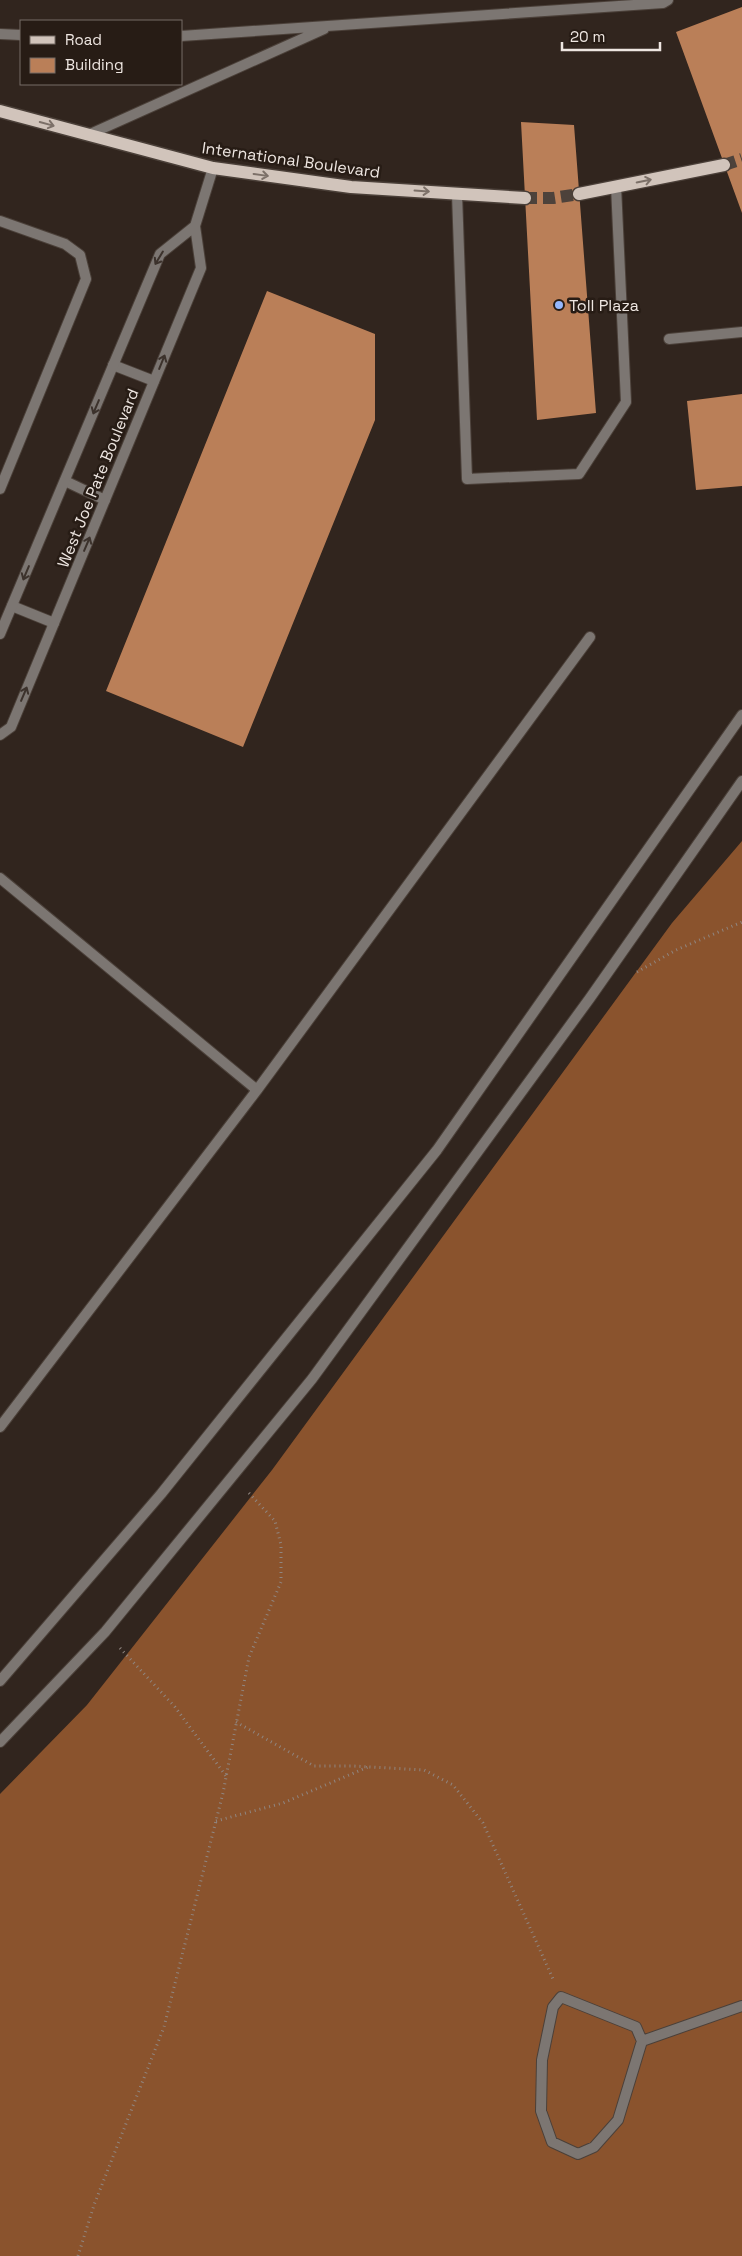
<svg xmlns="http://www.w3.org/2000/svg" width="742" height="2256" font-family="'Space Grotesk',sans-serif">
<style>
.forest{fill:#8a532d}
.building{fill:#ba7f58}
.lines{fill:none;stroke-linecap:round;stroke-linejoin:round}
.primary-tunnel{stroke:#4d423b;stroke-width:12;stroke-dasharray:12 6;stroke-linecap:butt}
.lane-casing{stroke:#4b4039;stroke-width:12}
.street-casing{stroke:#4b4039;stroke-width:12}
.primary-casing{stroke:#4b4039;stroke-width:15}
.path{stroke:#908680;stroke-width:3;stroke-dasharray:1 4;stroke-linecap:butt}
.lane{stroke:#7c7672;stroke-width:10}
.street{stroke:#7c7672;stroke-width:10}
.primary{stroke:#d1c4bb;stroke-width:12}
.oneway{stroke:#7c7068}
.oneway2{stroke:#3c322c}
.poi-dot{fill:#95b7fd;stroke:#271c15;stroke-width:2}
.labels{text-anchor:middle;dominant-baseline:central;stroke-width:5;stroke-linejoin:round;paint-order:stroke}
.street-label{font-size:16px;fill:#eee6e1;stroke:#271c15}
.poi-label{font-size:16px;fill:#eee6e1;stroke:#271c15;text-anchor:start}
</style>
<rect width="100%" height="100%" fill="#31251e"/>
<path class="forest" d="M742 841V2256H0V1794L87 1705 272 1470 672 923Z"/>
<path class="building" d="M742 7V213L676 32Z
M521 122 574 125 596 413 537 420Z
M267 291 375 334V420L243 747 106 691Z
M742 394V486L696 490 687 401Z"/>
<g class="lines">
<path class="primary-tunnel" d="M724 165 742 159
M525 198H553L579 194"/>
<g class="lane-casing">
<path id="lane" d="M0 34 21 35
M181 36 663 3 668 0
M88 135 324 29
M457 194 467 479 579 474 626 402 616 186
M0 221 65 244 80 255 86 279 0 489
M669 339 742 332
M113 365 154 381
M65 481 105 500
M12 606 54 623
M0 878 257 1090 590 637
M0 1427 257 1090
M0 1681 161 1494 437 1150 742 715
M0 1742 105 1632 312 1379 590 998 742 781
M561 1997 636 2027 642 2041 618 2120 594 2147 578 2154 552 2142 541 2111 542 2060 553 2007Z
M642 2041 742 2006"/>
</g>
<g class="street-casing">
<path id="street" d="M0 634 160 254 195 226
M0 735 11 727 201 268 195 226 213 168"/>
</g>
<g class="primary-casing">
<path id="primary" d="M0 111 213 168 351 187 525 198
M579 194 724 165"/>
</g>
<path class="path" d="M637 972 676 950 742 922
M120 1648 175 1707 226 1776
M236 1722 314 1766H353L424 1770 453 1785 483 1823 553 1979
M216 1821 283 1803 368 1767
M78 2256 94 2205 164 2027 223 1793 249 1657 281 1582V1545L275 1521 247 1491"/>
<use href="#lane" class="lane"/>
<use href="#street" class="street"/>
<use href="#primary" class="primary"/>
</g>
<defs><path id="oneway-shaft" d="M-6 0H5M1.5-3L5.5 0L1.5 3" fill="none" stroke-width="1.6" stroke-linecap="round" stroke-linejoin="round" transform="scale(1.25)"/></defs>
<g class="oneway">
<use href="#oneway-shaft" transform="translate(47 124) rotate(15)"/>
<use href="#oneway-shaft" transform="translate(261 175) rotate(8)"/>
<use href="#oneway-shaft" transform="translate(644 181) rotate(-11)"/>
<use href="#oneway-shaft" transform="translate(422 191) rotate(4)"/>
</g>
<g class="oneway2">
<use href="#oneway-shaft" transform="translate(159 258) rotate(121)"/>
<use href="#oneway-shaft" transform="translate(162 362) rotate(-68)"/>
<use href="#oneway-shaft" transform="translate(96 407) rotate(113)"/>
<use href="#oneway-shaft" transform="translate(87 544) rotate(-67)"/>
<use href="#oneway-shaft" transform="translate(26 573) rotate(113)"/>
<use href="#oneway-shaft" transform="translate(24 694) rotate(-67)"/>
</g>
<circle class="poi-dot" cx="559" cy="305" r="5"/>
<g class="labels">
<g class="street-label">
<text transform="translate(291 160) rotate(8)">International Boulevard</text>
<text transform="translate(98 478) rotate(-68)">West Joe Pate Boulevard</text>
</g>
<g class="poi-label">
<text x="569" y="305">Toll Plaza</text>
</g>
</g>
<rect x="20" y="20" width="162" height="65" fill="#271c15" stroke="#776d67"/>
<rect x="30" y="36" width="25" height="8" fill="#d1c4bb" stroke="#776d67"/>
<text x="65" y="45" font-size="15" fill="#eee6e1">Road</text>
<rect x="30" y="58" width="25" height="15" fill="#ba7f58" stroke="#776d67"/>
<text x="65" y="70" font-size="15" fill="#eee6e1">Building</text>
<path d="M562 42v8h98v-8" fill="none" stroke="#eee6e1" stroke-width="2.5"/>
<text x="570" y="42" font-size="15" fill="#eee6e1" stroke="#271c15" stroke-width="4" paint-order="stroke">20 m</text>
</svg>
